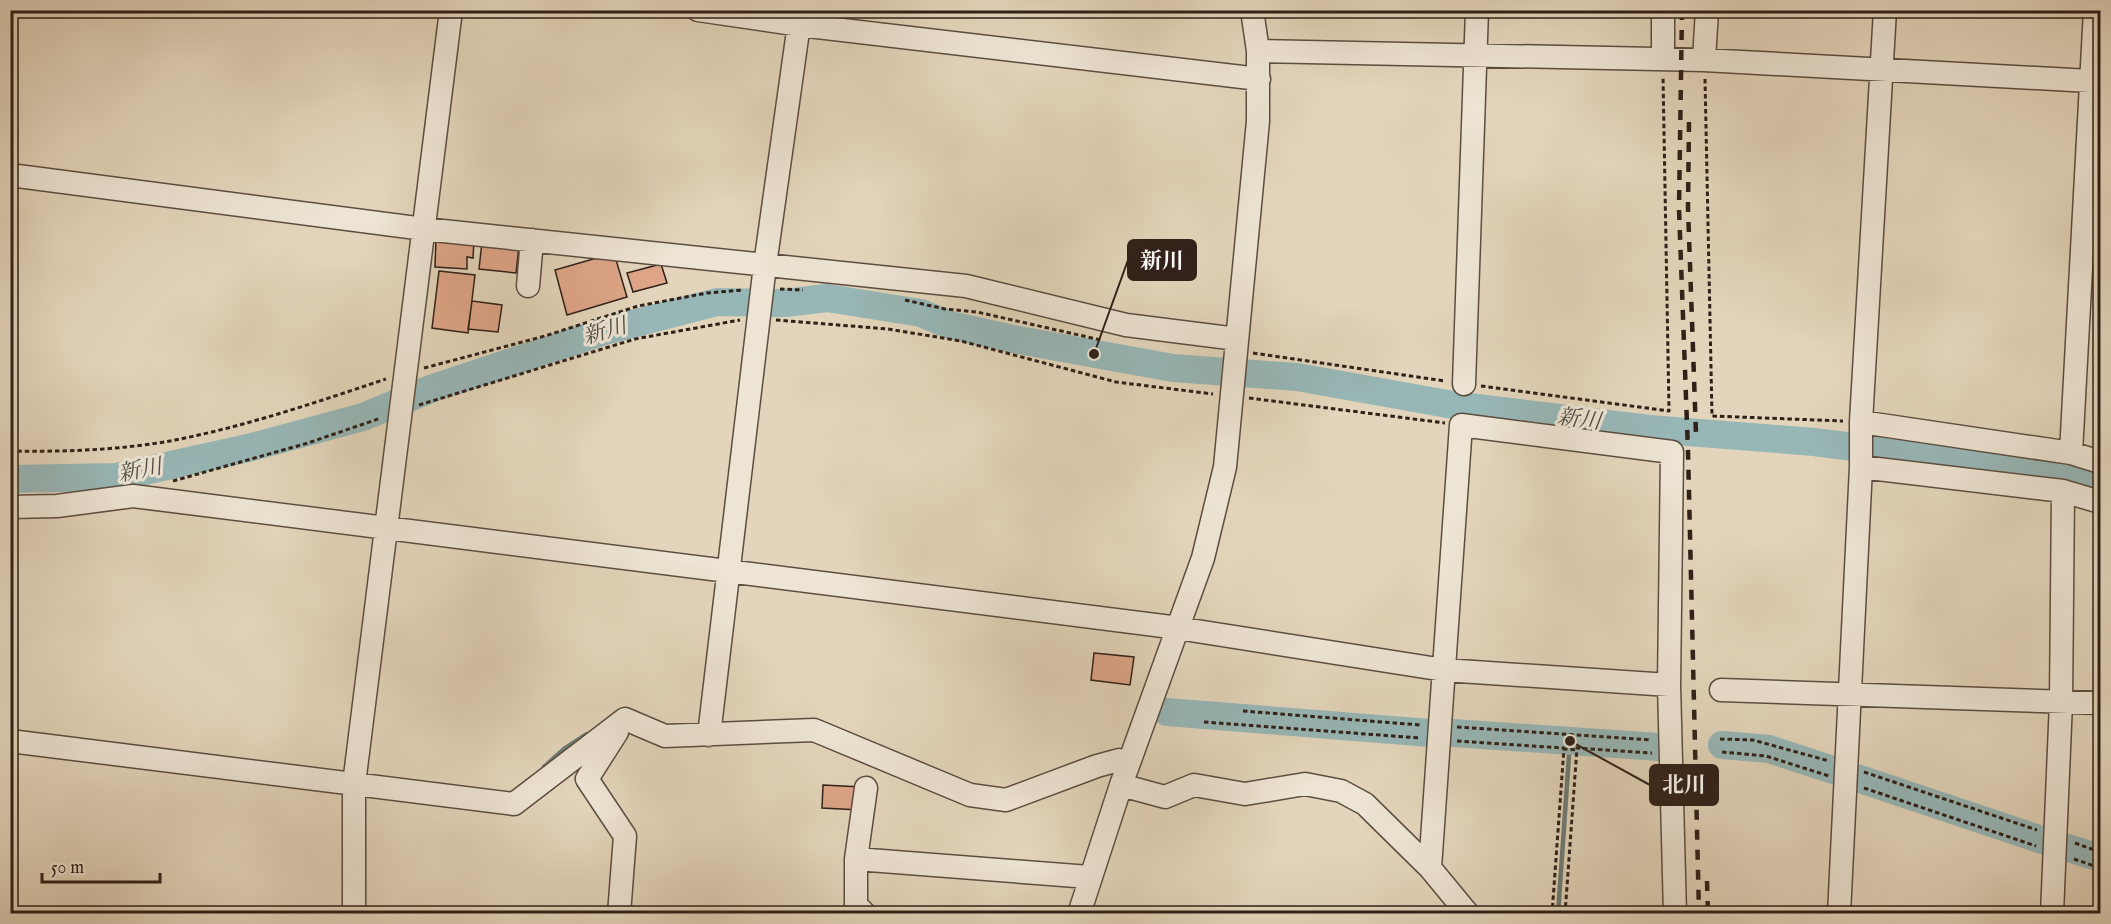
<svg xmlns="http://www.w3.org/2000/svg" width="2111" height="924" font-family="'IM FELL English','Noto Serif JP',serif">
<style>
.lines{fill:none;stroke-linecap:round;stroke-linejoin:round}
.stream{stroke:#6d7b77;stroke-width:4.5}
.river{stroke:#97b7b7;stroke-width:28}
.building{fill:#dea589;stroke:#2f2018;stroke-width:1.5}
.minor-casing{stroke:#5c4d41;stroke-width:25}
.path{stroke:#2f2018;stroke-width:3;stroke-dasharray:4.5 3;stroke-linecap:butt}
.minor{stroke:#ede4d3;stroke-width:22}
.rail{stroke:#2f2018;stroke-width:4.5;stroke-dasharray:10 10;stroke-linecap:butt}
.labels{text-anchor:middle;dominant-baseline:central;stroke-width:6;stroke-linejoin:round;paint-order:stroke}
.water-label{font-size:22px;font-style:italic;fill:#4e4d48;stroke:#ede4d3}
.leader{fill:none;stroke:#2f2018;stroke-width:2}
.callout-dot{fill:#2f2018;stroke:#ede4d3;stroke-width:2}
.callout{fill:#2f2018;stroke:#2f2018;stroke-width:2}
.callout-label{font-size:22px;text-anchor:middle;font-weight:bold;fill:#fff}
</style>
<rect width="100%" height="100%" fill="#e3d5bb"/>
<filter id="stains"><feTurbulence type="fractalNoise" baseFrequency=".00333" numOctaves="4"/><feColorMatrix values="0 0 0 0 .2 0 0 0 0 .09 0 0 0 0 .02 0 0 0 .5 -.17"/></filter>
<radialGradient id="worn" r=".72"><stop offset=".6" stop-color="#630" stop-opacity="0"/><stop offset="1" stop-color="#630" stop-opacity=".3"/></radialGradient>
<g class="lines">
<path class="stream" d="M544 767 564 749 587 734
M1558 914 1570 741"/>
<path class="river" d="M10 479 117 477 248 448 363 417 433 388 605 331 717 302 785 303 827 298 921 313 950 325 1013 339 1173 368 1297 377 1453 405 1649 429 1814 442 1934 457 2066 474 2100 483
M1167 712 1430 733
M1453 733 1659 747
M1722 745 1769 749 1833 770
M1857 778 2045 841
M2068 848 2100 858"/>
</g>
<path class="building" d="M436 238 474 240 473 258 467 257V269L435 267Z
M482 242 519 246 516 273 479 269Z
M614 253 627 297 567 315 555 270Z
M661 264 667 283 633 292 627 273Z
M439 271 475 275 468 333 432 328Z
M472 301 502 305 498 332 468 329Z
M1094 653 1134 657 1130 685 1091 680Z
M823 785 862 787 860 810 822 808Z"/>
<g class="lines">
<g class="minor-casing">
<path id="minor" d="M698 10 800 25 1259 79
M1258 51 1704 60 2090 81 2100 88
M1663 59V10
M1704 60 1707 10
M10 175 424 229 966 286 1126 325 1237 339
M528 286 532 240
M1464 384 1477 10
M1861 422 2071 453 2100 462
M2071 453 2095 10
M1861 467 2063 491 2100 502
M10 507 57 506 133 496 1171 627 1444 670 1669 685
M1721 690 2100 703
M617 732 587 779 625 836 619 914
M709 735 765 265 801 10
M10 741 514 804 625 719 665 736 814 730 970 795 1006 800 1097 766 1119 760 1129 763
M1121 785 1165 797 1194 785 1245 794 1305 784 1341 791 1365 804 1430 868
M856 859 1089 877
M354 914V784L451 10
M865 914 856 905V859L866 788
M1079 914 1121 785 1203 558 1225 467 1258 121V51L1252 10
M1468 914 1430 868 1461 425 1672 452 1669 685 1675 914
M1839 914 1861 467V422L1885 10
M2052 914 2061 702 2063 491"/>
</g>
<path class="path" d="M10 33 14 10
M1705 79 1712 416 1843 421
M780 289 803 290
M905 300 945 309 977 312 1101 340
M776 320 888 329 961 341 1116 382 1213 394
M1253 353 1445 381
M424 368 545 336 638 306 707 293 743 290
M1481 386 1669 411 1663 76
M1249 398 1445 423
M419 405 635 339 740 320
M10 451C63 452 123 450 175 440 247 426 317 402 386 379
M173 481 308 443 381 418
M1243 711 1420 725
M1204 722 1420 738
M1457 727 1651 740
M1720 739 1753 740 1829 761
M1457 741 1564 748 1552 914
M1563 749 1577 750
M1722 752 1766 756 1829 776
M1864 772 2037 830
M1864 788 2036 846
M2075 843 2100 852
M2074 859 2100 868
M1565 914 1577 748 1652 753"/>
<use href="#minor" class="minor"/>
<path class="rail" d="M1682 10 1679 209 1688 451 1699 914
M1689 122 1688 208 1696 434
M1707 881 1708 914"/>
</g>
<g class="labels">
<g class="water-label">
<text transform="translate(605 332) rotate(-16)">新川</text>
<text transform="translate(1579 420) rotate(7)">新川</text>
<text transform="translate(140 471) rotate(-11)">新川</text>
</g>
</g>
<path class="leader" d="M1094 354L1128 260M1570 741L1650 785"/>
<g class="callout-dot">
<circle cx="1094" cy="354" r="6"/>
<circle cx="1570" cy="741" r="6"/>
</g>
<g class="callout">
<rect x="1128" y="240" width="68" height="40" rx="6"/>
<rect x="1650" y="765" width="68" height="40" rx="6"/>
</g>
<g class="callout-label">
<text x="1162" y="268">新川</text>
<text x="1684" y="792">北川</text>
</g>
<rect width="2111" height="924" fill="none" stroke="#e3d5bb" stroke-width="36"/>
<rect x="12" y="12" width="2087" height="900" fill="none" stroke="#2f2018" stroke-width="3"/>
<rect x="18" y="18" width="2075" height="888" fill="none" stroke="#2f2018" stroke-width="1.5"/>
<path d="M42 873v9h118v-9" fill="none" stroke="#2f2018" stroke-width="3"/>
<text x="51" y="873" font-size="18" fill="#2f2018" stroke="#ede4d3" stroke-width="4.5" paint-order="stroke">50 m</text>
<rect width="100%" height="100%" filter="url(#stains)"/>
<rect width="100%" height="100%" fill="url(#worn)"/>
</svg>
